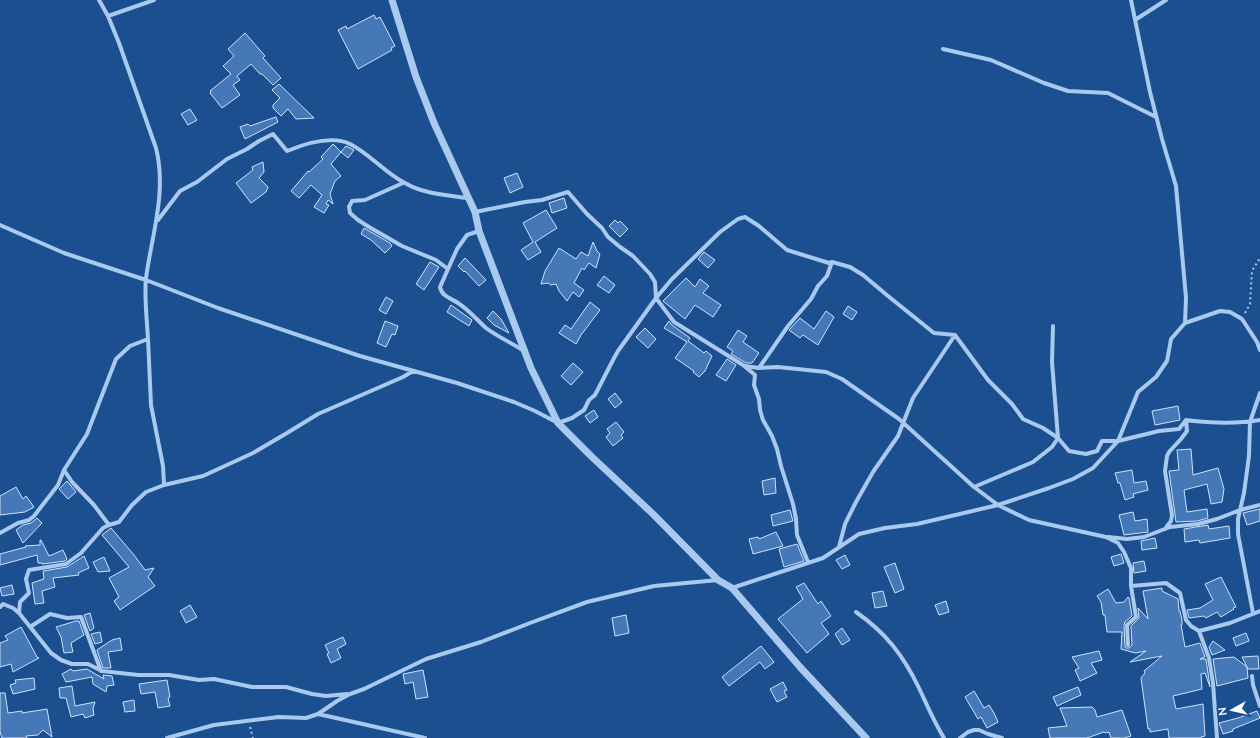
<svg xmlns="http://www.w3.org/2000/svg" width="1260" height="738" font-family="'Nunito Sans',sans-serif">
<style>
.building{fill:#4478b7;stroke:#cfe3fa}
.lines{fill:none;stroke-linecap:round;stroke-linejoin:round}
.path{stroke:#a9c9ee;stroke-width:2;stroke-dasharray:2 3;stroke-linecap:butt}
.minor{stroke:#a9c9ee;stroke-width:4}
.tertiary{stroke:#a9c9ee;stroke-width:7}
</style>
<rect width="100%" height="100%" fill="#1b4f8f"/>
<path class="building" d="M374 15 376 19 380 17 395 46 391 48 392 50 358 69 338 30 346 26 347 29Z
M245 33 265 56 263 58 281 78 273 85 262 74H260L251 64 237 76 240 80 233 85 240 95 222 108 210 93 211 92 210 91 231 74 223 66 234 56 228 49Z
M279 84 314 118 296 119 288 109 281 116 273 108V105L280 98 272 90Z
M190 109 197 120 188 125 181 114Z
M276 117 278 122 245 139 240 127 248 124 250 126Z
M333 144 341 152 346 146 354 150 348 158 341 152 331 164 341 176 335 181 330 194 333 204 328 200 326 204 329 205 324 213 314 207 322 195 311 185 299 198 291 191 308 171 309 172 323 159 321 157Z
M263 162 264 172 259 178 268 187 266 192 251 203 236 183 253 170 252 167Z
M517 173 523 187 510 193 504 178Z
M564 198 567 208 552 213 549 203Z
M546 210 557 228 535 242 541 252 528 260 521 250 533 242 523 223Z
M615 220 618 223 620 221 628 229 620 237 609 226Z
M364 228 390 243 392 246 385 253 371 240 361 234Z
M593 242 597 251 600 254 596 268 589 263 584 270 582 268 574 283 584 290 579 297 573 292 567 301 559 291 556 284 551 285 548 283 541 284 545 271 559 248 576 259 581 252 588 256Z
M704 252 715 260 708 268 698 259Z
M465 258 486 280 479 286 465 271 464 272 458 266Z
M430 262 439 267 424 290 416 284Z
M604 276 615 285 609 293 597 285Z
M686 278 695 287 700 279 709 286 703 293 721 305 713 317 695 305 685 319 663 301Z
M386 297 393 301 386 314 379 310Z
M590 302 600 310 581 335 576 344 559 333 565 325 571 329Z
M451 305 472 320 469 326 447 312Z
M848 306 857 312 852 320 843 314Z
M493 311 501 319 509 333 494 325 487 318Z
M826 311 834 317 818 345 803 335 800 338 789 330 800 318 814 329Z
M385 321 398 326 395 335 392 334 386 347 377 343Z
M669 321 672 325 690 338 688 341 704 353 706 351 712 356 705 371 699 377 693 372 694 371 675 358 687 342 664 328Z
M645 328 656 339 648 348 636 337Z
M738 330 747 336 743 342 759 353 752 363H746L731 354 733 351 727 347Z
M727 359 736 365 726 381 716 375Z
M573 363 583 372 571 385 561 376Z
M615 393 622 402 615 408 608 399Z
M1178 406 1180 420 1155 425 1152 411Z
M594 410 598 417 590 423 585 416Z
M616 422 624 432 621 435 623 438 613 446 606 437 610 433 607 429Z
M1191 449 1193 475 1218 468 1224 489 1222 502 1211 504 1207 484 1184 490 1187 512 1207 509 1208 518 1197 521 1176 522 1169 471 1179 470 1177 450Z
M1132 470 1134 483 1146 481 1148 490 1133 494 1134 497 1125 500 1120 483H1118L1115 473Z
M775 478 776 493 764 495 762 481Z
M67 481 76 492 68 499 59 489Z
M16 487 23 499 26 496 34 507 25 512 0 515V496Z
M1260 509V521L1247 525 1243 513Z
M790 510 793 521 773 526 771 515Z
M1133 512 1135 521 1147 519 1148 532 1124 535 1119 515Z
M37 518 42 523 23 543 16 530 23 525 31 523Z
M1208 525 1209 529 1229 526 1230 538 1200 543 1199 540 1185 542 1184 529Z
M111 528 134 555 145 570 154 568 148 577 155 586 120 610 114 601 119 597 109 578 129 567 102 535Z
M776 532 783 546 753 554 749 539 758 537 759 539Z
M1155 538 1157 548 1142 550 1141 541Z
M40 540H41L49 556 63 550 67 559 65 561 42 564V563H38L37 555 0 565V554L26 547 25 546 40 545Z
M797 544 804 561 784 567 779 549Z
M1121 554 1124 563 1114 566 1111 557Z
M845 555 850 565 842 569 836 560Z
M84 556 89 568 78 573 79 575 53 578 55 587 42 591 44 603 35 604 32 583 44 579 43 571 67 567Z
M104 557 110 571 98 572 93 562Z
M1144 561 1146 571 1134 573 1133 563Z
M895 563 904 589 895 593 884 567Z
M1221 577 1236 607 1233 608 1234 609 1221 617 1217 612 1206 618 1204 616 1189 618 1187 610 1200 608 1213 600 1205 584Z
M804 583 818 604 821 601 831 616 821 623 829 634 807 653 778 619 803 599 796 587Z
M12 585 14 594 2 596 0 588Z
M1162 588V591L1178 599 1179 611H1180L1182 620V625H1181L1185 647 1200 643 1205 657 1200 659H1206L1210 687 1205 673 1201 674 1202 689 1173 696 1176 709 1203 704 1205 736 1201 737V738H1169L1168 729 1150 732V729H1148L1141 678 1145 673 1144 671 1162 656 1130 662 1146 651 1135 653 1121 649 1122 632H1107L1105 615H1103L1101 602 1097 596 1108 589 1116 603 1124 602 1128 597 1129 598 1132 616 1125 622 1124 625 1125 646 1126 648H1129L1132 645 1131 626 1139 618 1138 608 1148 619 1143 591Z
M883 591 887 606 875 608 872 593Z
M946 601 949 612 939 615 935 605Z
M190 605 197 617 186 623 180 611Z
M90 613 94 628 90 631 84 615Z
M626 615 629 633 615 636 612 618Z
M76 621H79L84 635 71 643 73 652 64 653 61 637 56 627Z
M21 627 37 657 39 658 13 672 11 664 0 667V643L8 640 5 636Z
M842 628 850 640 842 645 835 634Z
M100 632 102 642 95 644 91 634Z
M1246 633 1249 641 1236 646 1233 638Z
M343 637 346 644 337 649 341 658 331 663 327 654 329 653 325 645Z
M120 638 122 650 108 652 111 668H103L97 650 112 640Z
M1213 641 1225 650 1212 655 1209 647Z
M761 646 774 662 765 669 760 662 729 686 722 677Z
M1099 651 1102 660 1091 663 1097 673 1080 681 1075 670 1079 668 1072 657Z
M1258 656 1259 669H1248L1242 657Z
M1234 657 1247 667 1248 678 1217 686 1213 659Z
M71 669 73 671 87 669 104 679 103 675 112 676 114 685 107 686 106 692 93 684 92 677 66 682 62 674Z
M423 670 428 697 416 699 413 682 405 684 403 674Z
M34 678 35 689 13 694 10 685 16 683 15 680Z
M167 680 170 697 168 698 170 706 158 708 155 692 141 694 139 684Z
M783 682 787 690 784 691 787 697 777 702 770 689Z
M72 686 75 706 95 702 93 708 94 715 85 718 83 714 71 717 66 698H60L59 688Z
M1078 687 1081 695 1057 706 1053 697Z
M974 691 984 708 989 705 994 713 998 722 987 728 981 717 978 719 965 697Z
M0 693H5L8 713 22 711V713L47 709 52 737 43 730 38 735 26 736 27 738H2L0 732Z
M134 700 135 711 125 712 123 702Z
M1092 707 1095 710 1097 717 1122 710 1131 736 1124 738H1111L1109 732 1105 733 1104 732 1087 738H1050L1048 728 1067 726 1060 708Z
M1257 711 1260 718 1233 729V731L1223 734 1219 723 1238 718Z"/>
<g class="lines">
<path class="path" d="M1245 313 1250 304 1252 271 1260 258
M250 727 253 738"/>
<path class="minor" d="M1131 0 1150 92 1162 139 1176 186 1186 298 1185 323
M108 16 154 0
M1135 20 1166 0
M943 49 991 60 1044 83 1068 91 1108 93 1156 117
M403 183 365 200 352 201 349 207 350 213 358 220 369 227 402 246 436 260 448 269
M475 212 525 202 542 200 568 192 587 214 602 228 608 237 620 247 633 256 650 274 655 282 656 298 674 322 743 365 755 375 754 385 759 399 760 410 763 420 772 436 777 449 781 466 793 504 796 519 797 535 808 562
M158 220 180 191 197 182 227 159 247 149 259 141 273 134 287 151C304 144 332 135 350 144 370 154 385 173 405 183 423 194 447 195 467 198
M0 225 64 253 146 280 218 308 360 356 457 383 514 402 535 411 558 423 572 418 584 410 589 400 595 395 613 360 618 351 656 298 672 279 720 232 738 219 745 217 759 226 787 250 829 263 832 262 850 267 863 275 888 296 934 333 955 335 988 380 1012 404 1023 419 1043 428 1058 438 1069 451 1086 454 1097 451 1102 441H1118L1138 392 1156 377 1167 361 1171 339 1185 323 1220 311 1230 312 1242 319 1257 342 1260 350
M479 231 467 235 457 249 440 287C442 297 451 298 458 303 469 310 477 320 486 328 498 337 512 343 524 351
M148 339 151 405 163 466 164 485
M745 366 759 368 778 367 826 372 842 379 899 419 974 487 998 505 1029 520 1106 537 1118 543 1124 552 1131 568V586L1136 617 1127 625 1128 645
M759 368 788 326 811 299 818 286 827 276 832 262
M64 470 72 482 94 505 109 525
M974 487 1033 462 1052 447 1058 438 1052 362 1053 326
M1165 529 1171 521 1172 515 1165 471 1167 456 1169 452 1181 439 1187 431 1186 420
M0 533 18 523 29 520 34 516 58 485 64 470 87 434 116 359 130 346 148 339C147 320 144 296 146 278 152 234 167 192 156 148L119 43 108 16 99 0
M1108 537 1127 539 1144 537 1170 527 1198 524 1217 519 1240 510 1260 505
M839 547 845 524 856 502 873 472 898 436 913 398 955 335
M1131 586 1166 583 1180 593 1186 620 1191 626 1199 631 1209 658 1213 683 1217 738
M732 588 823 558 859 534 885 528 917 524 998 505 1049 488 1073 479 1093 468 1118 441 1159 431 1179 429 1186 420C1210 423 1236 424 1260 420
M0 607 3 604 13 608 19 613 51 653 61 660 72 664H88L102 671 138 675H169L199 680 214 679 252 687H286L312 694 326 696 347 694
M856 612C886 633 903 655 919 688 927 705 934 722 944 738
M19 613 20 602 29 593 26 579 29 570 66 564 81 553 103 528 109 525 119 522 132 505 146 492 164 485 203 476 253 453 287 433 318 414 403 377 413 371
M1253 613 1238 534V519L1244 493 1249 456 1250 422 1260 393
M30 627 50 614 67 618 81 617 101 671
M1199 631 1230 623 1260 611
M1252 676 1253 685 1260 706
M318 714 425 738
M167 738 214 725 279 717 306 718 318 714 337 701 350 694 364 689 426 659 481 642 530 623 587 602 654 586 718 580
M960 738 968 732 974 730H979L988 734 1002 738"/>
<path class="tertiary" d="M392 0 416 77 434 123 475 212 479 231 531 368 558 423 592 457 653 514 718 580 732 588 800 667 866 738"/>
</g>
<g transform="translate(1232 710) rotate(262)" stroke="#1b4f8f" stroke-width="3" paint-order="stroke">
<path d="M0-3L7 15L0 10L-7 15Z" fill="#ffffff"/>
<text y="-6" font-size="11" font-weight="bold" text-anchor="middle" fill="#ffffff">N</text>
</g>
</svg>
